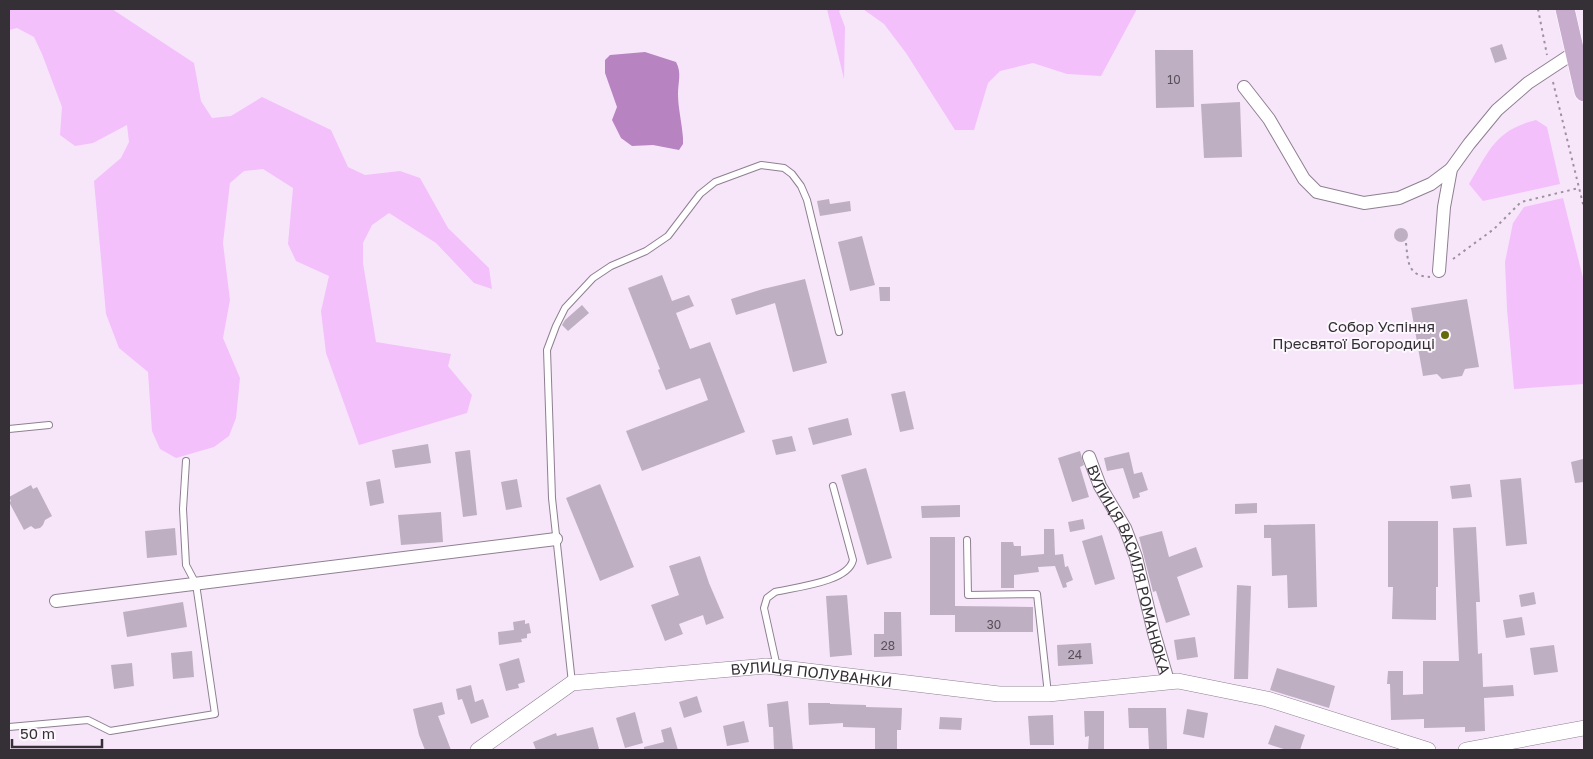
<svg xmlns="http://www.w3.org/2000/svg" width="1593" height="759" font-family="'Golos Text',sans-serif">
<style>
.green{fill:#f3c0fb}
.water{fill:#b883c1}
.building{fill:#bfafc2}
.lines{fill:none;stroke-linecap:round;stroke-linejoin:round}
.service-casing{stroke:#8f7f91;stroke-width:8}
.minor-casing{stroke:#8f7f91;stroke-width:14}
.tertiary-casing{stroke:#8f7f91;stroke-width:16}
.primary-casing{stroke:#fff;stroke-width:20}
.path{stroke:#9d919f;stroke-width:2;stroke-dasharray:2.5 4;stroke-linecap:butt}
.service{stroke:#fff;stroke-width:6}
.minor{stroke:#fff;stroke-width:12}
.tertiary{stroke:#fff;stroke-width:15}
.primary{stroke:#c8accd;stroke-width:19}
.poi-dot{fill:#676a0b;stroke:#fcf8fd;stroke-width:2}
.labels{text-anchor:middle;dominant-baseline:central;stroke-width:4;stroke-linejoin:round;paint-order:stroke}
.number-label{font-size:12px;fill:#584f59}
.poi-label{font-size:15px;fill:#352f36;stroke:#fcf8fd;text-anchor:end}
.street-label{font-size:15px;fill:#352f36;stroke:#fcf8fd}
</style>
<rect width="100%" height="100%" fill="#f7e6fa"/>
<path class="green" d="M9 9H112L194 63 201 101 212 118 231 116 262 97 331 130 348 167 365 175 400 171 420 178 448 228 489 268 492 289 474 283 436 243 389 213 372 225 363 243V263L376 342 451 354 448 366 472 395 467 413 359 445 326 353 321 311 329 276 296 261 288 244 293 188 263 169 244 171 230 183 223 243 230 300 223 338 240 378 236 418 229 436 214 447 176 458 160 449 152 431 148 372 119 348 106 314 94 181 121 158 129 142 127 125 93 143 75 146 60 135 62 107 42 54 34 37 17 28 9 30Z
M827 9H843L839 11 845 27 844 79Z
M863 9H1137L1101 76 1067 74 1033 63 1000 71 988 83 974 130H955L906 53 884 24Z
M1536 120 1547 127 1560 184 1483 201 1469 184C1489 151 1495 130 1536 120Z
M1563 198 1584 282V384L1514 389 1507 309 1505 262 1513 223 1524 207Z"/>
<path class="water" d="M645 52 676 62C682 73 678 82 678 94 678 108 682 123 683 138V144L679 150 653 145 632 146 621 138 612 120 617 107 605 73V60L610 55Z"/>
<path class="building" d="M1502 44 1507 59 1495 63 1490 48Z
M1155 50H1193L1194 107 1156 108Z
M1240 102 1242 157 1204 158 1201 104Z
M829 199 830 204 850 201 851 211 820 216 817 201Z
M1394 235a7 7 0 1 1 14 0a7 7 0 1 1-14 0Z
M862 236 875 285 850 291 838 242Z
M662 275 672 301 689 295 694 306 676 313 690 349 710 342 745 432 642 471 626 431 708 400 700 378 666 390 658 370 660 369 628 288Z
M805 279 827 363 793 372 775 303 736 315 731 299 763 289Z
M879 287H890V301H880Z
M1467 299 1479 367 1465 369 1462 376 1442 379 1437 374 1423 376 1411 308Z
M582 305 589 313 568 331 562 325 565 320Z
M905 391 914 429 900 432 891 394Z
M848 418 852 435 813 445 808 428Z
M792 436 796 451 776 455 772 440Z
M428 444 431 463 395 468 392 450Z
M470 450 477 515 463 517 455 452Z
M1080 451 1084 465 1080 467 1089 497 1072 502 1058 458Z
M1129 452 1134 474 1142 472 1148 490 1139 493 1140 497 1133 499 1123 468 1107 471 1104 458Z
M1583 459 1584 482 1575 483 1571 462Z
M866 468 892 558 867 565 841 475Z
M1521 478 1527 544 1506 546 1500 480Z
M380 479 384 503 370 506 366 482Z
M517 479 522 507 506 510 501 482Z
M600 484 634 567 600 581 566 498Z
M1470 484 1472 497 1452 499 1450 486Z
M31 485 33 489 37 487 52 516 45 520 43 525 40 528 35 529 31 526 24 530 9 502 11 501 9 497Z
M1257 503V513L1235 514V504Z
M960 505V517L922 518 921 506Z
M441 512 443 542 401 545 398 515Z
M1083 519 1085 529 1070 532 1068 522Z
M1388 521H1438V587H1436V620L1392 619 1393 587H1388Z
M1315 524 1317 607 1288 608 1287 575 1272 576 1271 538H1264V525Z
M1476 527 1480 602H1476L1478 654 1482 653 1483 687 1513 685 1514 696 1484 698 1485 731 1465 732V727L1424 728V719L1391 720 1390 684H1387L1388 671H1403V695L1423 694V661H1459L1453 528Z
M175 528 177 555 147 558 145 531Z
M1044 529H1054L1055 555 1063 554 1065 567 1068 566 1073 580 1066 583 1067 587 1063 588 1055 566 1038 567 1039 572 1014 575V588H1001V542H1013L1014 546H1021V556L1044 554Z
M1162 531 1169 557 1196 547 1203 567 1177 577 1190 615 1166 623 1156 591 1153 592 1139 537Z
M1102 535 1115 579 1095 585 1082 541Z
M930 537H955V615H930Z
M700 556 709 583 724 618 706 625 703 615 679 624 683 634 665 641 651 605 679 595 669 566Z
M1237 585 1251 586 1248 679H1234Z
M1534 592 1536 604 1521 607 1519 595Z
M847 595 852 655 830 657 826 596Z
M183 602 187 627 127 637 123 612Z
M955 606 1033 607V632H955Z
M884 612H901L902 656 874 657V634H884Z
M1522 617 1525 635 1506 638 1503 620Z
M525 620V624L529 623 531 633 527 634V638L521 639 522 642 499 645 498 632 514 630 513 622Z
M1195 637 1198 657 1177 660 1174 640Z
M1091 643 1093 664 1058 666 1057 645Z
M1554 645 1558 672 1534 675 1530 648Z
M192 651 194 677 173 679 171 653Z
M519 658 525 682 518 684 519 688 506 691 499 664Z
M132 663 134 686 114 689 111 665Z
M1277 668 1335 686 1329 708 1270 690Z
M471 685 475 702 483 699 489 717 471 724 462 699 458 700 456 689Z
M697 696 702 712 684 718 679 702Z
M788 701 793 750H774L773 727H769L767 704Z
M442 702 445 714 438 716 451 750H425L419 735 413 709Z
M808 703H830V704L866 705V707L902 708 901 730H897V750H875V728L843 727V723L809 725Z
M1128 708H1166L1167 749H1149L1148 728H1129Z
M1187 709 1208 713 1204 738 1183 734Z
M1084 711H1104V750H1088L1089 736 1085 737Z
M635 712 643 743 625 748 616 718Z
M1053 715 1054 745H1030L1028 716Z
M940 717 962 718 961 730 939 729Z
M744 721 749 742 727 746 723 726Z
M1275 725 1305 735 1300 750H1287L1268 744Z
M593 727 599 749 593 750H536L533 742 556 733 557 736Z
M671 727 678 750H644V747L664 742 661 730Z"/>
<g class="lines">
<g class="service-casing">
<path id="service" d="M9 429 49 425
M967 540 968 595 1037 594 1048 694
M777 667 764 608 767 598 775 592C796 587 848 582 853 560L833 486
M572 683 552 498 547 350 556 326 565 308 593 278 611 266 646 251 668 236 700 194 715 182 761 165 784 168 792 174 801 186 807 200 839 332
M9 727 88 720 110 731 215 714 196 584 186 565 183 509 186 461"/>
</g>
<g class="minor-casing">
<g id="minor">
<path d="M1244 87 1269 119 1304 179 1317 192 1364 203 1399 198 1431 184 1451 169"/>
<path d="M1439 271 1444 207 1451 169 1469 144 1497 110 1528 83 1575 52"/>
<path id="s1" d="M1089 457 1100 486 1125 528 1136 557 1154 633 1168 681"/>
<path d="M56 601 556 539"/>
</g>
</g>
<g class="tertiary-casing">
<g id="tertiary">
<path id="s2" d="M478 750 572 683 766 666 999 694H1048L1178 681 1267 699 1428 750"/>
<path d="M1466 750 1584 728"/>
</g>
</g>
<g class="primary-casing">
<path id="primary" d="M1565 9 1584 92"/>
</g>
<path class="path" d="M1538 9 1547 55
M1553 82 1584 208
M1406 243C1408 261 1407 276 1430 277
M1453 259 1494 229 1521 202 1579 188"/>
<use href="#service" class="service"/>
<use href="#minor" class="minor"/>
<use href="#tertiary" class="tertiary"/>
<use href="#primary" class="primary"/>
</g>
<circle class="poi-dot" cx="1445" cy="335" r="5"/>
<g class="labels">
<g class="number-label">
<text x="1174" y="79">10</text>
<text x="994" y="624">30</text>
<text x="888" y="645">28</text>
<text x="1075" y="654">24</text>
</g>
<g class="poi-label">
<text x="1435" y="326">Собор Успіння<tspan x="1435" dy="17">Пресвятої Богородиці</tspan></text>
</g>
<g class="street-label">
<text stroke="none"><textPath href="#s1" startOffset="120">ВУЛИЦЯ ВАСИЛЯ РОМАНЮКА</textPath></text>
<text stroke="none"><textPath href="#s2" startOffset="356">ВУЛИЦЯ ПОЛУВАНКИ</textPath></text>
</g>
</g>
<rect width="1593" height="759" fill="none" stroke="#352f36" stroke-width="20"/>
<path d="M12 739v8h90v-8" fill="none" stroke="#352f36" stroke-width="2.5"/>
<text x="20" y="739" font-size="15" fill="#352f36" stroke="#fcf8fd" stroke-width="4" paint-order="stroke">50 m</text>
</svg>
